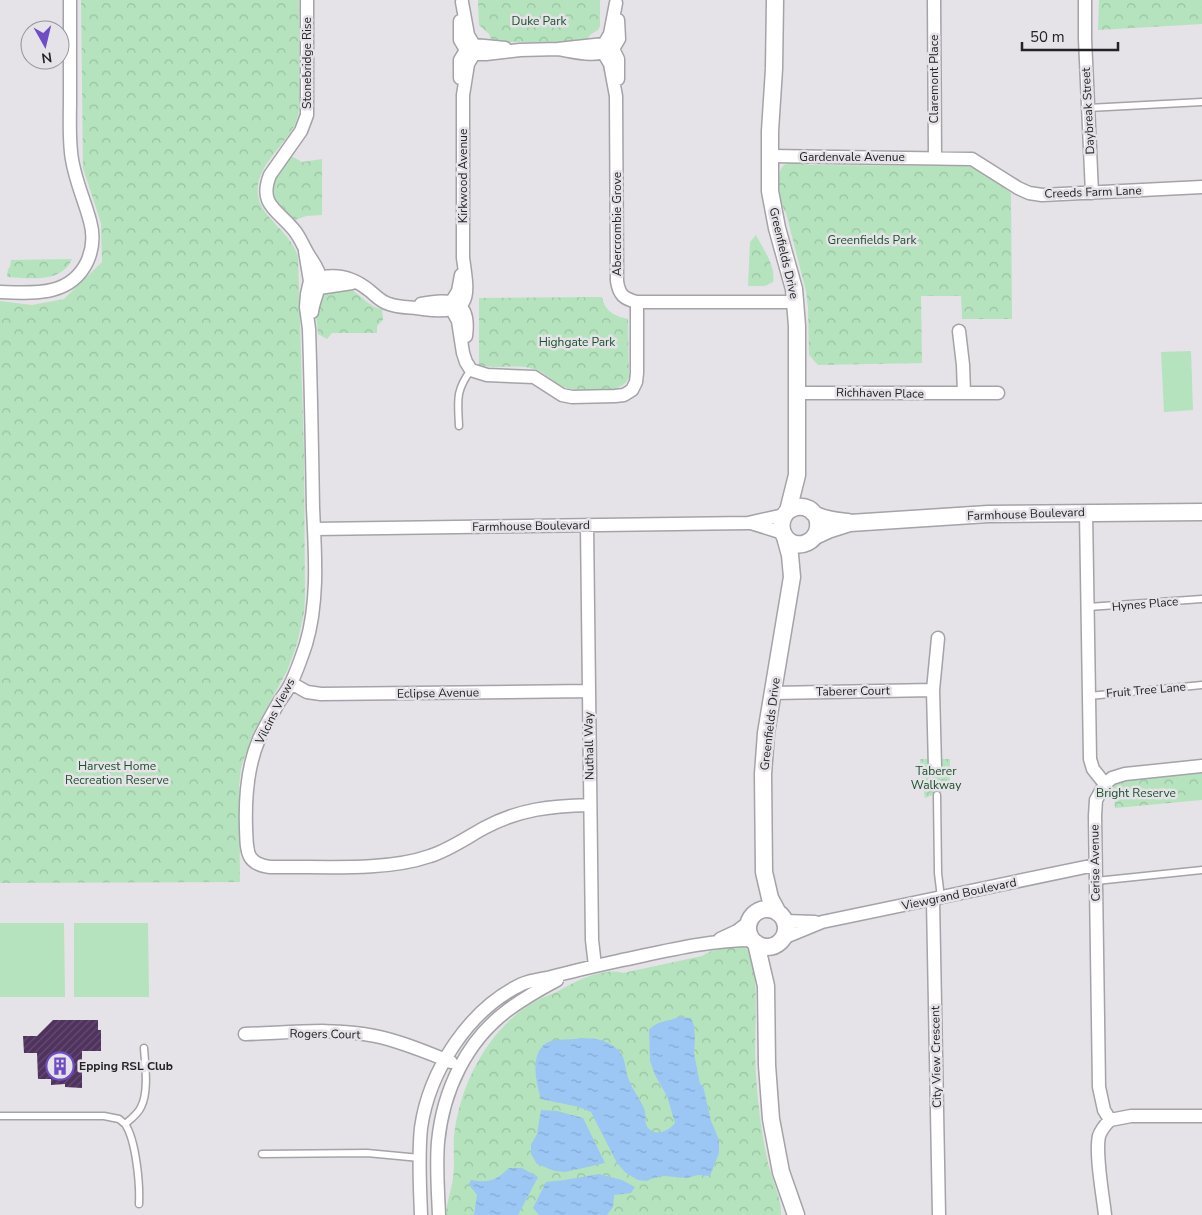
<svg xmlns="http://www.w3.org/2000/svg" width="1202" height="1215" font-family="'Nunito Sans',sans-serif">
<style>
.forest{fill:url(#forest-crowns)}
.pitch{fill:#b4e3bd}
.water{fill:url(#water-ripples)}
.building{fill:url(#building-hatch)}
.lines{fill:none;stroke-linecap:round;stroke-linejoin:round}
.service-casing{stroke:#a5a2a8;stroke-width:9}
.minor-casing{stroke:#a5a2a8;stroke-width:15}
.tertiary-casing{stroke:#a5a2a8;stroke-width:19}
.service{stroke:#fff;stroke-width:6}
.minor{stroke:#fff;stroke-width:12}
.tertiary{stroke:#fff;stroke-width:16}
.labels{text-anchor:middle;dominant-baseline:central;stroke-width:5;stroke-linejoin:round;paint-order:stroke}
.park-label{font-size:12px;fill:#19512a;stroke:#e5e2e8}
.street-label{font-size:12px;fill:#232224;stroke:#e5e2e8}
.poi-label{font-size:12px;font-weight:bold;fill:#232224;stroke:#e5e2e8;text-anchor:start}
</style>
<defs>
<pattern id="forest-crowns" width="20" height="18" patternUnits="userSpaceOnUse" patternTransform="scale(1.25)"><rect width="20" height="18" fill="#b4e3bd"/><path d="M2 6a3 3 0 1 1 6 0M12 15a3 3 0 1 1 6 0" fill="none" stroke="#9ac2a2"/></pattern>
<pattern id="water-ripples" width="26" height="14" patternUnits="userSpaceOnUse" patternTransform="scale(1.25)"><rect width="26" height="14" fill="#9cc6f4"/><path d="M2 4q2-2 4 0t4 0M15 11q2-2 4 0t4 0" fill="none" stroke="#86aad1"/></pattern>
<pattern id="building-hatch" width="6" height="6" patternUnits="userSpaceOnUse" patternTransform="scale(1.25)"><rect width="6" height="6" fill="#4f325d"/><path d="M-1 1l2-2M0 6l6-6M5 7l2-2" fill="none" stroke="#654e70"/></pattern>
</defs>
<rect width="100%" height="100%" fill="#e5e2e8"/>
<path class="forest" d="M81 0H299C299 24 299 48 299 73 299 88 302 107 296 122 286 146 254 166 258 195 261 219 291 231 298 257L304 454 305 596 304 613 297 644 287 671 253 733 241 768 239 786 240 882 0 883V301L32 305 64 299 102 262 101 223 83 168Z
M478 0H600V26L598 30C593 33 589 34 587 41L577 42H492L489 34 479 25Z
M1099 0H1202V24L1098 30Z
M291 156 302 162 322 159V215L306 216 295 220 273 198 274 180Z
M793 163H805L808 165 968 166 976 168 1011 193 1012 319H962L961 296H921L922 363 818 365 809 355 808 308 806 291 786 213C780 206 776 175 782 167 785 164 789 163 793 163Z
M756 235C763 249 776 266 773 282L764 286H748L750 242Z
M72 259C61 284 29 278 7 277L8 269 10 267 11 260Z
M347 288C360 292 367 307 382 309L383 320 377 326V333H332L327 339 318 334 316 315 322 293Z
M602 297C605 312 615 316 628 319L629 377C626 384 622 386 615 389 601 389 577 392 564 387 553 383 546 372 534 369 516 363 497 370 479 365V298Z
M920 759H950V788L925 798 921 777Z
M1202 773V800L1115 808 1113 786 1124 780Z
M738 946C743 947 748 948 750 953 759 969 755 1032 755 1053 756 1090 760 1127 768 1163 772 1179 782 1200 781 1215H446C447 1200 451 1192 453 1178 455 1164 453 1149 454 1136 460 1084 488 1029 534 1002 543 997 553 994 562 989 577 980 606 967 623 973L702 956 711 951Z"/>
<path class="pitch" d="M1191 351 1193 410 1164 412 1161 352Z
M0 923H64L65 997H0Z
M74 923H148L149 997H74Z"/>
<path class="water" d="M678 1017 691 1018 694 1026 695 1039 694 1053 700 1084 703 1086 711 1121 719 1140V1153L710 1176 698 1175 687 1178 664 1176 654 1178 646 1181 638 1180 626 1173 617 1163 591 1112 579 1107 541 1099C536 1082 528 1049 551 1041 559 1039 566 1040 574 1039 589 1037 605 1038 617 1049 627 1058 624 1069 629 1080 633 1091 641 1100 645 1111 646 1117 644 1124 649 1129 657 1137 670 1130 675 1123L667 1096 655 1075 650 1061 649 1030C660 1019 666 1023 678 1017Z
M541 1110 557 1111 583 1118 605 1163 565 1172 555 1171 537 1164 531 1154V1145L537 1134Z
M509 1168H522L538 1177 518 1215H474L477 1195 469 1184 471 1180C490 1183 495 1181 509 1168Z
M599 1174 622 1180 635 1187 631 1193 614 1195 613 1207 607 1215H539L533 1208 546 1182 565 1180Z"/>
<path class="building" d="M53 1020H98V1030H101V1051H82V1088L65 1087V1084L51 1085V1079H38L37 1053H24L23 1036H37Z"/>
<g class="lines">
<g class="service-casing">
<path id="service" d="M1088 108 1202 102
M459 426C458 401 455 391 471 370
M1088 607 1202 599
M1089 696 1202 685
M937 795 938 873 941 898
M1096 881 1202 870
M0 1116H104L119 1119 125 1124
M262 1154 367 1153 420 1158
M139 1204C140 1184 136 1140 125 1124 131 1119 138 1114 141 1107 149 1092 145 1064 144 1048"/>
</g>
<g class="minor-casing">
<path id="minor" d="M307 0V115L301 131 270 175C258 205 278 210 294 230 300 237 303 246 308 254 312 261 319 269 320 278 320 289 313 301 312 312
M934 0 935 157
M1085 0V39L1092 193
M616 3 610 34 604 44V54L610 64 616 96 617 281C619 295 624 299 637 302H796
M618 20 619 39 613 49 618 59V79
M460 21V40L466 50 460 60V78
M467 49 474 45 505 48
M468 51 474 54H486L520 50 558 49 604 44 613 49C596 58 576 52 558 49
M770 156 972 159 1018 188 1029 193 1042 195 1202 187
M305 251 310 281 307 294 306 307 309 329C311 389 312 448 313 508 315 552 319 600 306 644 302 656 297 671 291 683 288 690 283 696 279 702 272 714 265 726 259 739 247 767 245 798 246 828 247 850 245 864 270 867 319 866 384 872 430 856 449 850 466 838 484 828 519 809 551 806 590 805
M461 275 458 291 452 301V310L458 321 463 353 466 362 471 370 487 375 534 377 562 395 572 397 615 396 624 395 632 390 636 382 637 373V302
M310 281C332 272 352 276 370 291 376 296 381 302 389 304 399 308 412 307 423 309 472 315 469 299 463 258V95L468 64 474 54V45L468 35 462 2
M314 284 319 288 352 283
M0 292C33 293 70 297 87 262 93 249 94 235 90 221 84 198 73 176 71 152 69 134 70 116 70 99 70 66 70 33 70 0
M421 304C450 299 471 298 466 336
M959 331 963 365 964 393
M797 393H998
M1086 512 1090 759 1093 769 1105 784 1096 800 1095 816 1099 1087 1104 1110 1110 1120C1105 1125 1101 1130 1099 1136 1095 1154 1103 1196 1105 1215
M751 523 783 533
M587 525 592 940 595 966
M314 529 748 523 784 515
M291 683 307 692 321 694 588 691
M773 693 933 690
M935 767 933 690 938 638
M1105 784 1112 778 1125 774 1202 766
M933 900 939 1215
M785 921 815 922
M783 938 822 922 1095 865
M720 939 737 931 749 922
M245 1034C286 1033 334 1027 375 1036 400 1041 426 1052 451 1062
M1110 1120 1131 1116H1202
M421 1215C420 1186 418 1156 421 1128 429 1071 469 1009 522 984 531 980 542 979 551 977 573 971 595 966 618 961 662 952 707 940 752 940
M439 1215C438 1191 436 1166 438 1142 443 1091 466 1041 508 1010 523 999 540 989 557 980"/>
</g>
<g class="tertiary-casing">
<path id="tertiary" d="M775 0 774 69 770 131V191L777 228 794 289 797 326V475L788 511
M816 515C827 541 793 556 783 533 781 528 781 523 783 518 787 508 799 504 809 509 813 511 814 515 818 516 827 520 838 521 848 522
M815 536 828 530 850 523 988 514 1202 512
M748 928a19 19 0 1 1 38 0a19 19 0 1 1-38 0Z
M778 913 770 898 764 872 763 774 766 733 792 577 790 555 785 537
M756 943 766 986 767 1065 771 1119 781 1172 796 1215"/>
</g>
<use href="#service" class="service"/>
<use href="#minor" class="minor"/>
<use href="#tertiary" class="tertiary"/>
</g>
<defs>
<g id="building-ring" transform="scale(1.4375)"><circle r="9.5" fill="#e5e2e8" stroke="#6f4dc6" stroke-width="1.5"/><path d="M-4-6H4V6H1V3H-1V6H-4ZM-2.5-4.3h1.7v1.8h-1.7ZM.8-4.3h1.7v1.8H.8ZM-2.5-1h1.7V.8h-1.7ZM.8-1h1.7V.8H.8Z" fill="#6f4dc6"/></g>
</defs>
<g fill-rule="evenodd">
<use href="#building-ring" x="60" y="1066"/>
</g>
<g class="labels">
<g class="park-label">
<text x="539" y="21">Duke Park</text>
<text x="872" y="240">Greenfields Park</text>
<text x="577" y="342">Highgate Park</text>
<text x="117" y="766">Harvest Home<tspan x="117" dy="14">Recreation Reserve</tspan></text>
<text x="936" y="771">Taberer<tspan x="936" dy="14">Walkway</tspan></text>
<text x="1136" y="793">Bright Reserve</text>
</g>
<g class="street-label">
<text transform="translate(307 63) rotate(-90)">Stonebridge Rise</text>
<text transform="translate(934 79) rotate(-90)">Claremont Place</text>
<text transform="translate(1088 111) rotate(-93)">Daybreak Street</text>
<text x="852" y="157">Gardenvale Avenue</text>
<text transform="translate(463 176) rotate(-90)">Kirkwood Avenue</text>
<text transform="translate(1093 192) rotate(-2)">Creeds Farm Lane</text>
<text transform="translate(617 224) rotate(-90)">Abercrombie Grove</text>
<text transform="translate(784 253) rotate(77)">Greenfields Drive</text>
<text transform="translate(880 393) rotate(1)">Richhaven Place</text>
<text transform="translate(1026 514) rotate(-2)">Farmhouse Boulevard</text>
<text transform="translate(531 526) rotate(-1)">Farmhouse Boulevard</text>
<text transform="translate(1145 604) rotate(-5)">Hynes Place</text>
<text transform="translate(1146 690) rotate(-5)">Fruit Tree Lane</text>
<text transform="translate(853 691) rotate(-1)">Taberer Court</text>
<text transform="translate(438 693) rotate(-1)">Eclipse Avenue</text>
<text transform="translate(275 711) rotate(-63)">Vilcins Views</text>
<text transform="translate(770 724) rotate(-83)">Greenfields Drive</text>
<text transform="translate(589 746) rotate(-91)">Nuthall Way</text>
<text transform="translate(1095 863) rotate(-91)">Cerise Avenue</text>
<text transform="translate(959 894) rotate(-12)">Viewgrand Boulevard</text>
<text transform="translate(325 1034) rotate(1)">Rogers Court</text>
<text transform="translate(936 1057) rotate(-91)">City View Crescent</text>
</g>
<g class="poi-label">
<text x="79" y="1066">Epping RSL Club</text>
</g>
</g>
<g transform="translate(45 45) rotate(172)"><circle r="24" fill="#e5e2e8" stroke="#97959a"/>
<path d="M0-4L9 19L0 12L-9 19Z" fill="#6f4dc6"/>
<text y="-8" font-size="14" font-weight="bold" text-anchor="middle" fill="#232224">N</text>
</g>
<path d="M1022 42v8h96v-8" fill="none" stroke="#232224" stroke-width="2.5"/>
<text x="1030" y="42" font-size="15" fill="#232224" stroke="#e5e2e8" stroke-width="4" paint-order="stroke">50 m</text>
</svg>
